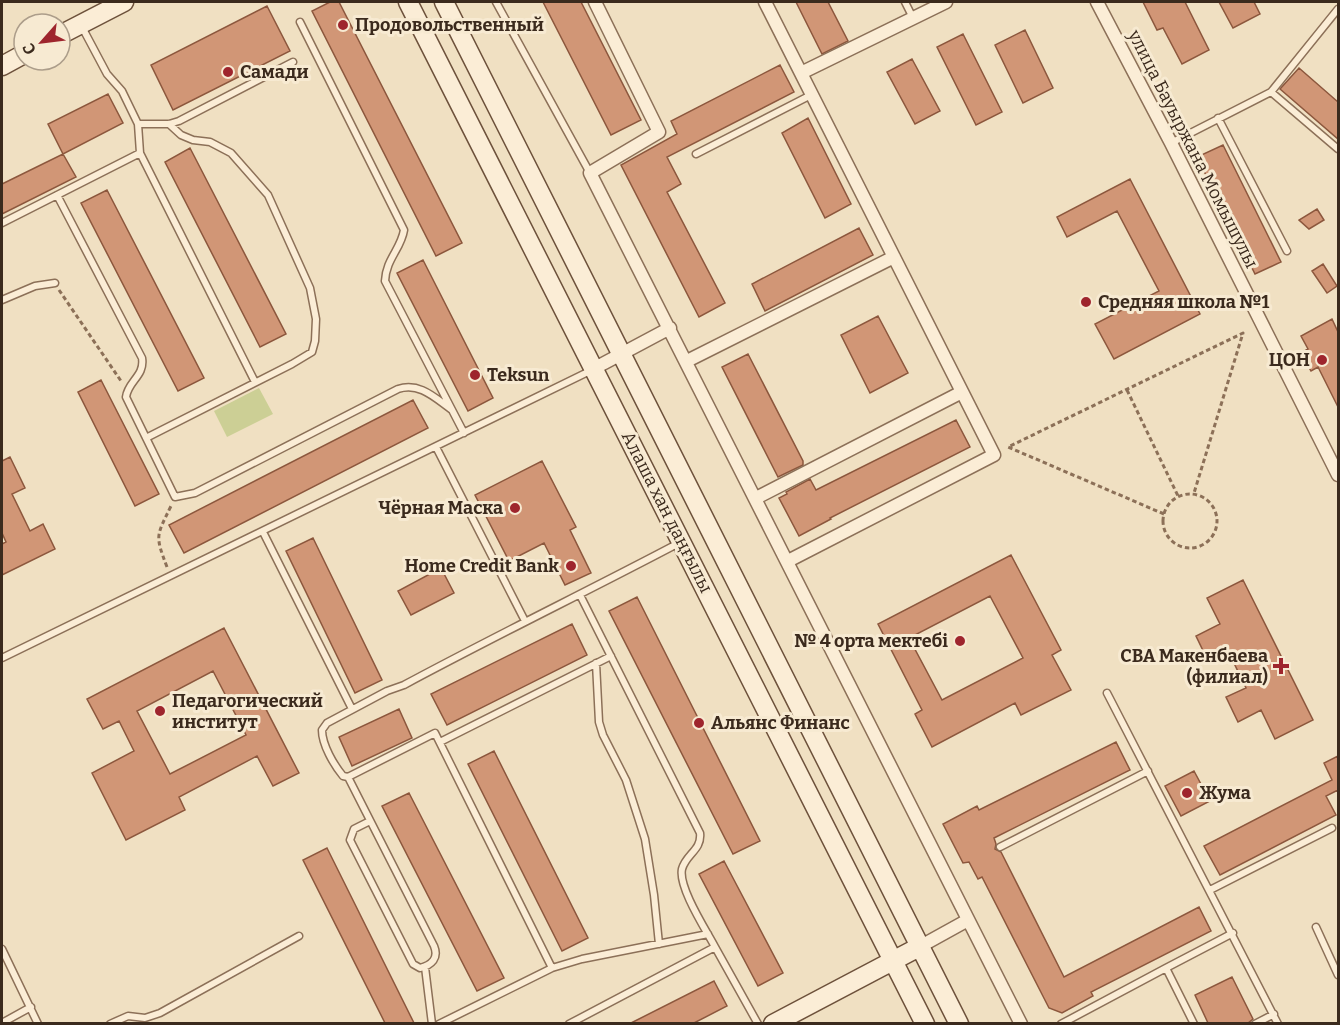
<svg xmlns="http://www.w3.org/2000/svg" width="1340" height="1025" font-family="Bitter,serif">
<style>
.green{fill:#cccf95}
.building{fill:#d19676;stroke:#8c573d;stroke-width:1.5;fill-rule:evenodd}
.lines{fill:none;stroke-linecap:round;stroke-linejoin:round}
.lane-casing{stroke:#8c7058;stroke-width:9}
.street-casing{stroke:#8c7058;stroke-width:15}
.secondary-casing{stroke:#6d513b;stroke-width:21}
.path{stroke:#8c7058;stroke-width:3;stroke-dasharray:4.5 3;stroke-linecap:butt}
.lane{stroke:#fbedd6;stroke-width:6}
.street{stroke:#fbedd6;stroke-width:12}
.secondary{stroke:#fbedd6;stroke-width:18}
.poi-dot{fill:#9e252d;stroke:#f7ead2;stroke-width:2}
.labels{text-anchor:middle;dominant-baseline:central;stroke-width:6;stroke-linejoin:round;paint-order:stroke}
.poi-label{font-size:18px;font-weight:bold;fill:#3b2a1d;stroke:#f7ead2;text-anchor:start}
.street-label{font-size:18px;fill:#3b2a1d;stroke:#f7ead2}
</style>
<rect width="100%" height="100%" fill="#f0e0c2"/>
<path class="green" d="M259 388 273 414 227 437 214 411Z"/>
<path class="building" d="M330 2H339L462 243 436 256 312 11Z
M543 2H581L641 120 611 135Z
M796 2H828L848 41 822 54Z
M1143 2H1185L1209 50 1182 64 1163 28 1157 30Z
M1219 2H1254L1260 14 1233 28Z
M267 6 290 51 173 110 151 65Z
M1025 30 1053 88 1023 103 995 45Z
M963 34 1002 112 976 125 937 47Z
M912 59 940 111 915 124 887 72Z
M780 65 794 92 667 157 681 184 667 192 725 303 699 317 621 165 677 134 671 121Z
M1299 68 1338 102V139L1280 89Z
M108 94 123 123 63 154 48 124Z
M808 118 851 204 825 218 782 133Z
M1223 145 1281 262 1255 274 1197 157Z
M190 148 286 334 260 347 165 162Z
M63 154 76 177 2 214V184Z
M1130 179 1200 314 1114 359 1095 324 1159 291 1117 211 1067 237 1057 217Z
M107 190 204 378 178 391 81 203Z
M1317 209 1324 220 1309 229 1299 220Z
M859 228 873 255 765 311 752 284Z
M423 260 493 398 468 411 397 273Z
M1323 264 1337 286 1327 293 1312 271Z
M878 316 908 373 870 393 841 335Z
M1332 319 1338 332V407L1318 367 1311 371 1301 353 1308 349 1301 336Z
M748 354 803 461V465L778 477 722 367Z
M101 380 159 494 135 506 78 392Z
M413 400 428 428 184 553 169 525Z
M956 420 970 447 830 518 831 519 799 536 779 498 787 494 786 492 810 479 816 490Z
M10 457 25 488 12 494 30 531 43 524 55 549 2 575V544L6 542 2 533V461Z
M542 461 576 527 570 530 591 573 565 585 544 543 509 561 475 495Z
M313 538 382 680 355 693 286 551Z
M1011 555 1061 650 1052 655 1071 690 1021 715 1015 703 932 747 915 714 922 710 878 624ZM990 596 1023 658 942 700 909 638Z
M441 568 454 593 411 615 398 591Z
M1243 580 1313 720 1275 739 1261 710 1238 722 1226 697 1246 688 1229 653 1209 663 1196 636 1220 624 1207 598Z
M637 597 760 841 733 854 609 611Z
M572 624 587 655 447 725 431 694Z
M224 628 299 773 273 786 257 756 179 797 185 810 126 840 92 773 134 751 119 721 103 729 87 699ZM213 671 246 735 170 774 137 711Z
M399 709 412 738 352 766 339 737Z
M1116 742 1130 770 994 838 996 844 995 849 1001 852 1064 977 1199 907 1211 931 1091 992 1093 996 1062 1013 1049 1008 982 877 978 879 969 862 963 863 943 824 977 806 979 810Z
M494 751 588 938 562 951 468 764Z
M1338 756V792V790L1326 796 1336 815 1220 875 1204 846 1332 780 1324 763Z
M1194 771 1210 801 1181 816 1165 786Z
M409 793 504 978 477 991 382 806Z
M327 848 414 1023H385L303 860Z
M724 861 783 973 758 986 699 874Z
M1232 977 1253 1019 1248 1023H1208L1195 995Z
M714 981 727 1006 694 1023H631Z"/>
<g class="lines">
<g class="lane-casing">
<path id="lane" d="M496 2 590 173
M905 2 913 18
M1338 9 1271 92 1338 149
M300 22 404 230C401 249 386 259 385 281L464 433
M82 27 107 74 122 91 138 124H169L179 121 293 62
M1218 118 1287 251
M1171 143 1271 92
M140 153 255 382
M696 154 811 95
M57 195 142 358C145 376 128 381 126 397L175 497 195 493 398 389C420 382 435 398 452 410
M2 223 140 153 138 124
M2 300 35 286 55 283
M146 438 292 364 312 352 315 341 316 319 310 288 268 195 231 153 210 142 193 140 181 135 169 124
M436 447 525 621
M263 532 352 709
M580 595 700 833C702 850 686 854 682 869 678 887 706 930 715 947
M2 658 592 370
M596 663 599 722 603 735 626 780 645 839 654 895 659 944
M1107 693 1278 1024
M440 742 611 656
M348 777 434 946C439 958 432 965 420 968L413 964 350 840 354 829 370 821
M1000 847 1148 771
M1210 890 1332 828
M1316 927 1338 975
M2 949 38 1024
M425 967 432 1024
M552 968 435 733 348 777 343 776C334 765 322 745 322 730L327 723 387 691 404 685C495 636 588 591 679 543
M2 1023 31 1007
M110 1024 128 1016 145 1018 160 1013 299 936
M439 1024 552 968 582 959 708 934
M569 1024 715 947 758 1024
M1061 1024 1166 968
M1194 1024 1166 968 1233 933
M1255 1024 1274 1014"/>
</g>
<g class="street-casing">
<path id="street" d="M595 2 659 132 590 173 1021 1024
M765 2 994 455 788 561
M1097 2 1171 143 1338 475
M801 73 946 2
M687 361 894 257
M595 368 670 328
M756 498 962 392
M921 946 968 920"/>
</g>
<g class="secondary-casing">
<path id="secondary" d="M408 2 925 1024
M444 2 959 1024
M60 35 124 2
M2 66 24 54
M773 1024 921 946"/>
</g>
<path class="path" d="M59 290 121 381
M1127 390 1178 496
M1163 521a27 27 0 1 1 54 0a27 27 0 1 1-54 0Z
M1164 514 1008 447 1243 333 1194 493
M167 567C155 535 156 537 171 506"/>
<use href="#lane" class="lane"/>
<use href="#street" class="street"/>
<use href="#secondary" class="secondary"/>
</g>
<g class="poi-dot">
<circle cx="343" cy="25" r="6"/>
<circle cx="228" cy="72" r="6"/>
<circle cx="1086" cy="302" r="6"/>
<circle cx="1322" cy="360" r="6"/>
<circle cx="475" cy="375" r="6"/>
<circle cx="515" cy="508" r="6"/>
<circle cx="571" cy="566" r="6"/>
<circle cx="960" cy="641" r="6"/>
<path d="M1278 657h6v6h6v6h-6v6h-6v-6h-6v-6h6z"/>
<circle cx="160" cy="711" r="6"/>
<circle cx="699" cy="723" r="6"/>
<circle cx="1187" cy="793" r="6"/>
</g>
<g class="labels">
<g class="poi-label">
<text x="355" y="25">Продовольственный</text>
<text x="240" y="72">Самади</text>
<text x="1098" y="302">Средняя школа №1</text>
<text x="1310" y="360" text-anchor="end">ЦОН</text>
<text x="487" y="375">Teksun</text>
<text x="503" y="508" text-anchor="end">Чёрная Маска</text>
<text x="559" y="566" text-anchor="end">Home Credit Bank</text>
<text x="948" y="641" text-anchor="end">№ 4 орта мектебі</text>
<text x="1268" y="656" text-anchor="end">СВА Макенбаева<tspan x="1268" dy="21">(филиал)</tspan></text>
<text x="172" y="701">Педагогический<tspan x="172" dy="21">институт</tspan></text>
<text x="711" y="723">Альянс Финанс</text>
<text x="1199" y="793">Жума</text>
</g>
<g class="street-label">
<text transform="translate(1193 149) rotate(63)">улица Бауыржана Момышулы</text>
<text transform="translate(667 512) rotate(63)">Алаша хан даңғылы</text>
</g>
</g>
<rect width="1340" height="1025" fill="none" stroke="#3b2a1d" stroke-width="6"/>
<g transform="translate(42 42) rotate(242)"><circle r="28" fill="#f7ead2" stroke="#ac9d8a" stroke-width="1.5"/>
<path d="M0-4.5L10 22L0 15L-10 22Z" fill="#9e252d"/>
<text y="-9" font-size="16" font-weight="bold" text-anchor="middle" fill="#3b2a1d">С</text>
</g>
</svg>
